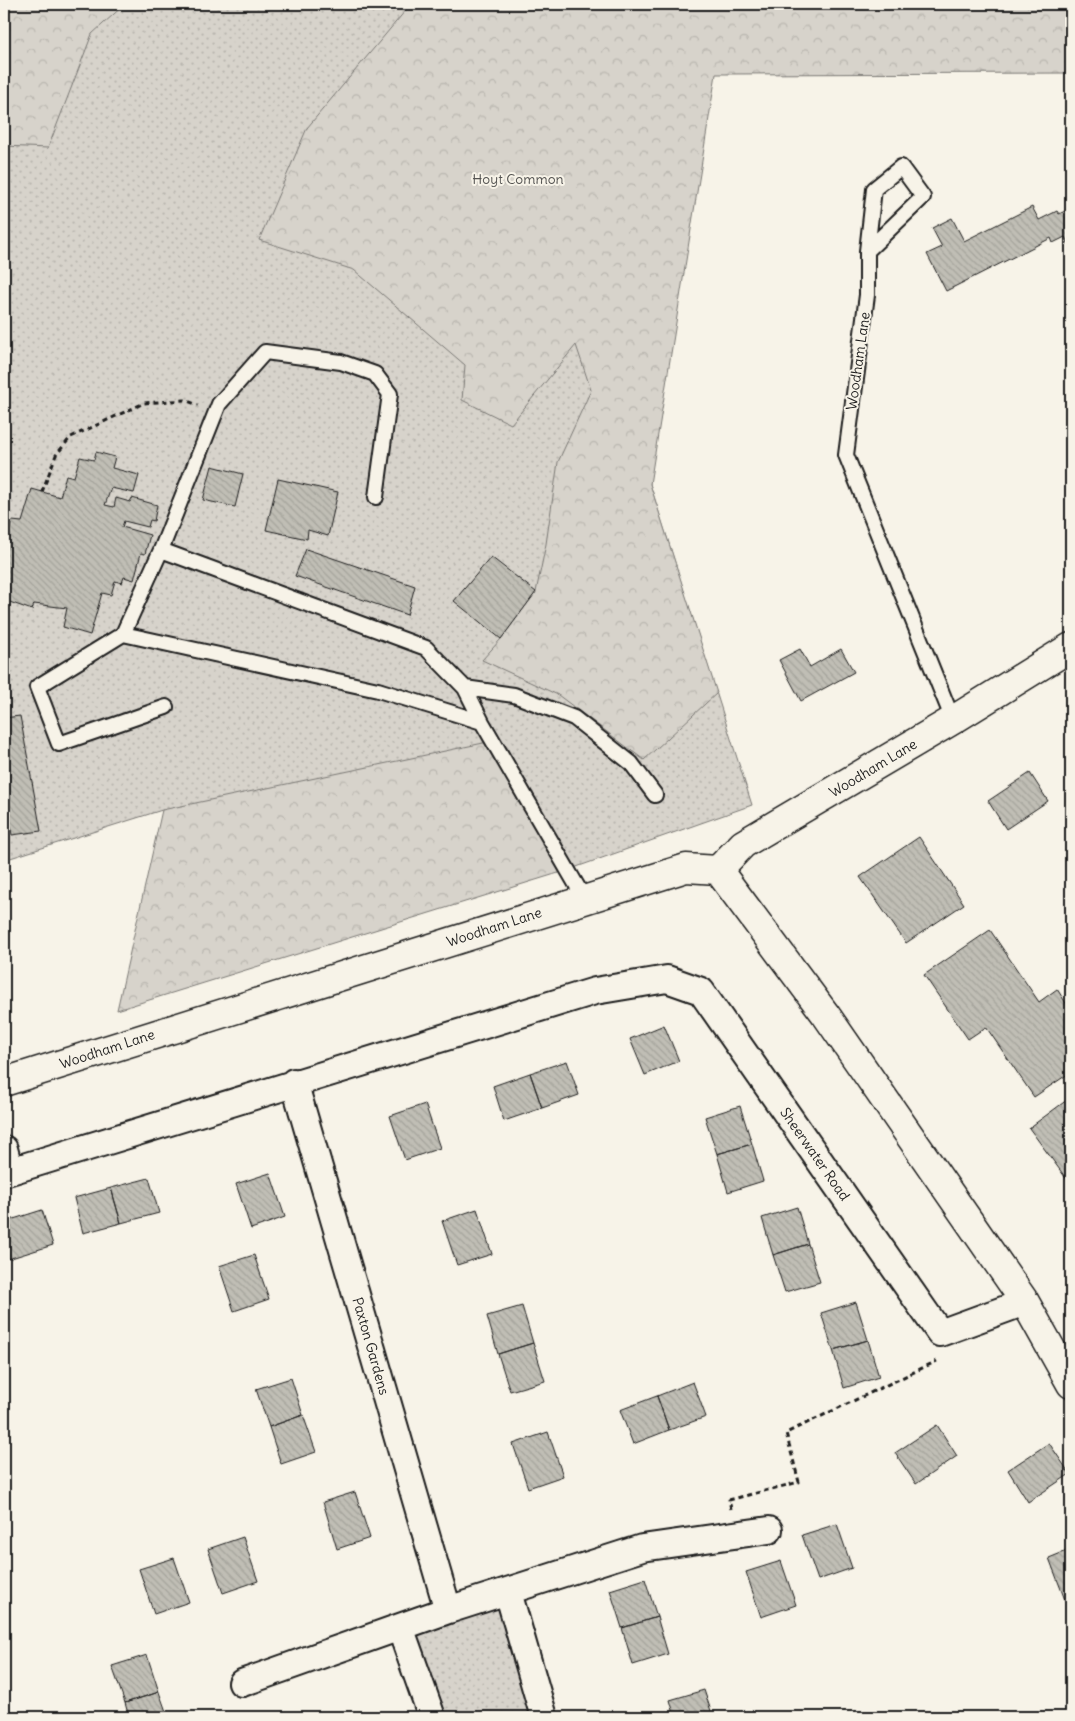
<svg xmlns="http://www.w3.org/2000/svg" width="1075" height="1721" font-family="Delius,sans-serif">
<style>
.grass{fill:url(#grass-dots);stroke:#7a7874}
.forest{fill:url(#forest-crowns);stroke:#7a7874}
.building{fill:url(#building-back-hatch);stroke:#1c1c1c}
.lines{fill:none;stroke-linecap:round;stroke-linejoin:round}
.lane-casing{stroke:#1c1c1c;stroke-width:18}
.street-casing{stroke:#1c1c1c;stroke-width:30}
.secondary-casing{stroke:#1c1c1c;stroke-width:31}
.primary-casing{stroke:#1c1c1c;stroke-width:31}
.path{stroke:#1c1c1c;stroke-width:3;stroke-dasharray:5 4;stroke-linecap:butt}
.lane{stroke:#f7f3e8;stroke-width:14}
.street{stroke:#f7f3e8;stroke-width:26}
.secondary{stroke:#f7f3e8;stroke-width:28}
.primary{stroke:#f7f3e8;stroke-width:28}
.labels{text-anchor:middle;dominant-baseline:central;stroke-width:4;stroke-linejoin:round;paint-order:stroke}
.park-label{font-size:14px;fill:#545351;stroke:#f7f3e8}
.street-label{font-size:14px;fill:#1c1c1c;stroke:#f7f3e8}
</style>
<defs>
<pattern id="grass-dots" width="8" height="8" patternUnits="userSpaceOnUse" patternTransform="scale(1.25)"><rect width="8" height="8" fill="#d7d3cb"/><path d="M2 2h.1M6 6h.1" fill="none" stroke="#b8b5ae" stroke-width="1.8" stroke-linecap="round"/></pattern>
<pattern id="forest-crowns" width="20" height="18" patternUnits="userSpaceOnUse" patternTransform="scale(1.25)"><rect width="20" height="18" fill="#d7d3cb"/><path d="M2 6a3 3 0 1 1 6 0M12 15a3 3 0 1 1 6 0" fill="none" stroke="#b8b5ae"/></pattern>
<pattern id="building-back-hatch" width="6" height="6" patternUnits="userSpaceOnUse" patternTransform="scale(1.25)"><rect width="6" height="6" fill="#c0beb5"/><path d="M-1 5l2 2M0 0l6 6M5-1l2 2" fill="none" stroke="#a4a39b"/></pattern>
</defs>
<rect width="100%" height="100%" fill="#f7f3e8"/>
<filter id="ink" filterUnits="userSpaceOnUse"><feTurbulence type="fractalNoise" baseFrequency=".02" numOctaves="2"/><feDisplacementMap in="SourceGraphic" scale="10" xChannelSelector="R" yChannelSelector="G"/><feConvolveMatrix kernelMatrix="1 2 1 2 8 2 1 2 1" color-interpolation-filters="sRGB"/></filter>
<g filter="url(#ink)">
<path class="grass" d="M4 4H669L650 484 752 805 568 870 162 810 4 860Z
M508 1592 544 1717H432L400 1627Z"/>
<path class="forest" d="M4 4H125L92 34 48 148 4 146Z
M411 4H1071V73L716 74 650 484 717 693 644 760 558 695 482 660 501 639 536 592 546 544 558 462 591 390 576 345 511 424 462 400 465 365 354 270 259 240 307 128Z
M493 741 568 870 117 1010 162 810Z"/>
<path class="building" d="M1032 207 1039 220 1057 211 1059 214 1071 208V244L1069 245 1065 237 1053 243 1051 238 946 291 927 254 942 247 932 228 952 218 964 241Z
M96 452 115 457 112 468 139 475 134 493 111 488 105 505 114 507 116 498 130 502 132 498 157 505 154 521 150 520 148 527 124 521 122 527 150 535 145 554 141 553 134 580 124 577 122 583 115 581 111 595 102 593 90 635 63 627 67 608 34 604 32 610 4 600V548L12 521 22 522 32 489 60 497 66 475 74 477 80 457 94 460Z
M212 466 243 474 235 507 203 500Z
M278 479 338 492 328 536 308 530 307 539 266 530Z
M306 549 415 586 407 615 295 576Z
M491 557 536 592 501 639 454 601Z
M800 649 810 667 841 649 854 672 801 701 779 660Z
M20 716 41 831 12 835 4 788V718Z
M1030 773 1048 801 1006 829 988 801Z
M919 837 964 904 906 943 860 877Z
M990 930 1039 1002 1057 989 1071 1011V1072L1034 1097 986 1027 968 1039 924 975Z
M664 1025 679 1061 645 1075 630 1039Z
M567 1061 579 1095 542 1108 530 1073Z
M530 1073 542 1108 504 1121 493 1086Z
M1071 1097V1185L1029 1128Z
M425 1104 440 1148 405 1160 390 1116Z
M740 1106 752 1144 717 1154 705 1117Z
M752 1144 763 1181 728 1192 717 1154Z
M270 1173 285 1217 251 1229 236 1184Z
M149 1178 159 1213 121 1223 111 1188Z
M111 1188 121 1223 83 1233 74 1198Z
M797 1207 808 1244 773 1255 762 1218Z
M477 1209 492 1254 457 1265 442 1221Z
M42 1210 53 1245 8 1259 4 1246V1222Z
M808 1244 820 1282 785 1292 773 1255Z
M254 1255 269 1299 234 1311 219 1266Z
M856 1302 868 1340 833 1350 821 1313Z
M522 1306 533 1343 498 1354 487 1316Z
M868 1340 879 1377 844 1388 833 1350Z
M533 1343 545 1381 510 1391 498 1354Z
M291 1378 303 1415 269 1427 256 1389Z
M693 1382 706 1417 669 1430 657 1396Z
M657 1396 669 1430 633 1444 620 1410Z
M303 1415 316 1452 281 1464 269 1427Z
M937 1425 957 1456 916 1484 895 1453Z
M548 1432 563 1476 528 1488 513 1444Z
M1049 1443 1070 1474 1028 1502 1008 1470Z
M355 1492 370 1538 337 1549 323 1502Z
M837 1524 852 1568 818 1580 802 1535Z
M243 1537 258 1581 223 1593 208 1549Z
M1071 1549V1603L1067 1605 1049 1558Z
M174 1558 189 1602 154 1614 139 1569Z
M781 1561 796 1605 761 1617 746 1572Z
M645 1579 657 1617 622 1628 610 1590Z
M657 1617 668 1654 633 1665 622 1628Z
M1071 1618V1633L1066 1620Z
M147 1655 159 1692 125 1703 112 1666Z
M704 1690 713 1717H675L670 1700Z
M159 1692 168 1717H129L125 1703Z"/>
<g class="lines">
<g class="lane-casing">
<path id="lane" d="M867 251 923 197 901 167 874 189 867 251V295L846 455 953 720
M161 550 219 404 265 352 341 362 375 374 390 394 376 497
M123 634 37 687 59 744 166 707
M465 688 514 695 574 718 631 763 655 795
M482 722 465 688 426 648 161 550 123 634 378 690 482 722 584 898"/>
</g>
<g class="street-casing">
<path id="street" d="M294 1082 448 1610
M4 1149 10 1171
M4 1173 595 991 667 979 701 991 940 1333 1025 1302
M508 1592 544 1717
M400 1627 432 1717
M242 1683 448 1610 642 1548 769 1530"/>
</g>
<g class="secondary-casing">
<path id="secondary" d="M718 870 743 844 953 720 1071 647"/>
</g>
<g class="primary-casing">
<path id="primary" d="M4 1082 686 868 718 870 826 1015 1025 1302 1071 1384"/>
</g>
<path class="path" d="M42 492 56 455 71 437 144 403 185 400 198 405
M731 1509 729 1500 799 1482 786 1433 937 1361"/>
<use href="#lane" class="lane"/>
<use href="#street" class="street"/>
<use href="#secondary" class="secondary"/>
<use href="#primary" class="primary"/>
</g>
</g>
<g class="labels">
<g class="park-label">
<text x="518" y="179">Hoyt Common</text>
</g>
<g class="street-label">
<text transform="translate(858 361) rotate(-82)">Woodham Lane</text>
<text transform="translate(873 768) rotate(-31)">Woodham Lane</text>
<text transform="translate(494 927) rotate(-18)">Woodham Lane</text>
<text transform="translate(107 1049) rotate(-18)">Woodham Lane</text>
<text transform="translate(815 1154) rotate(55)">Sheerwater Road</text>
<text transform="translate(371 1346) rotate(74)">Paxton Gardens</text>
</g>
</g>
<rect width="1075" height="1721" fill="none" stroke="#f7f3e8" stroke-width="20"/>
<rect x="10" y="10" width="1055" height="1701" fill="none" stroke="#1c1c1c" stroke-width="2" filter="url(#ink)"/>
</svg>
